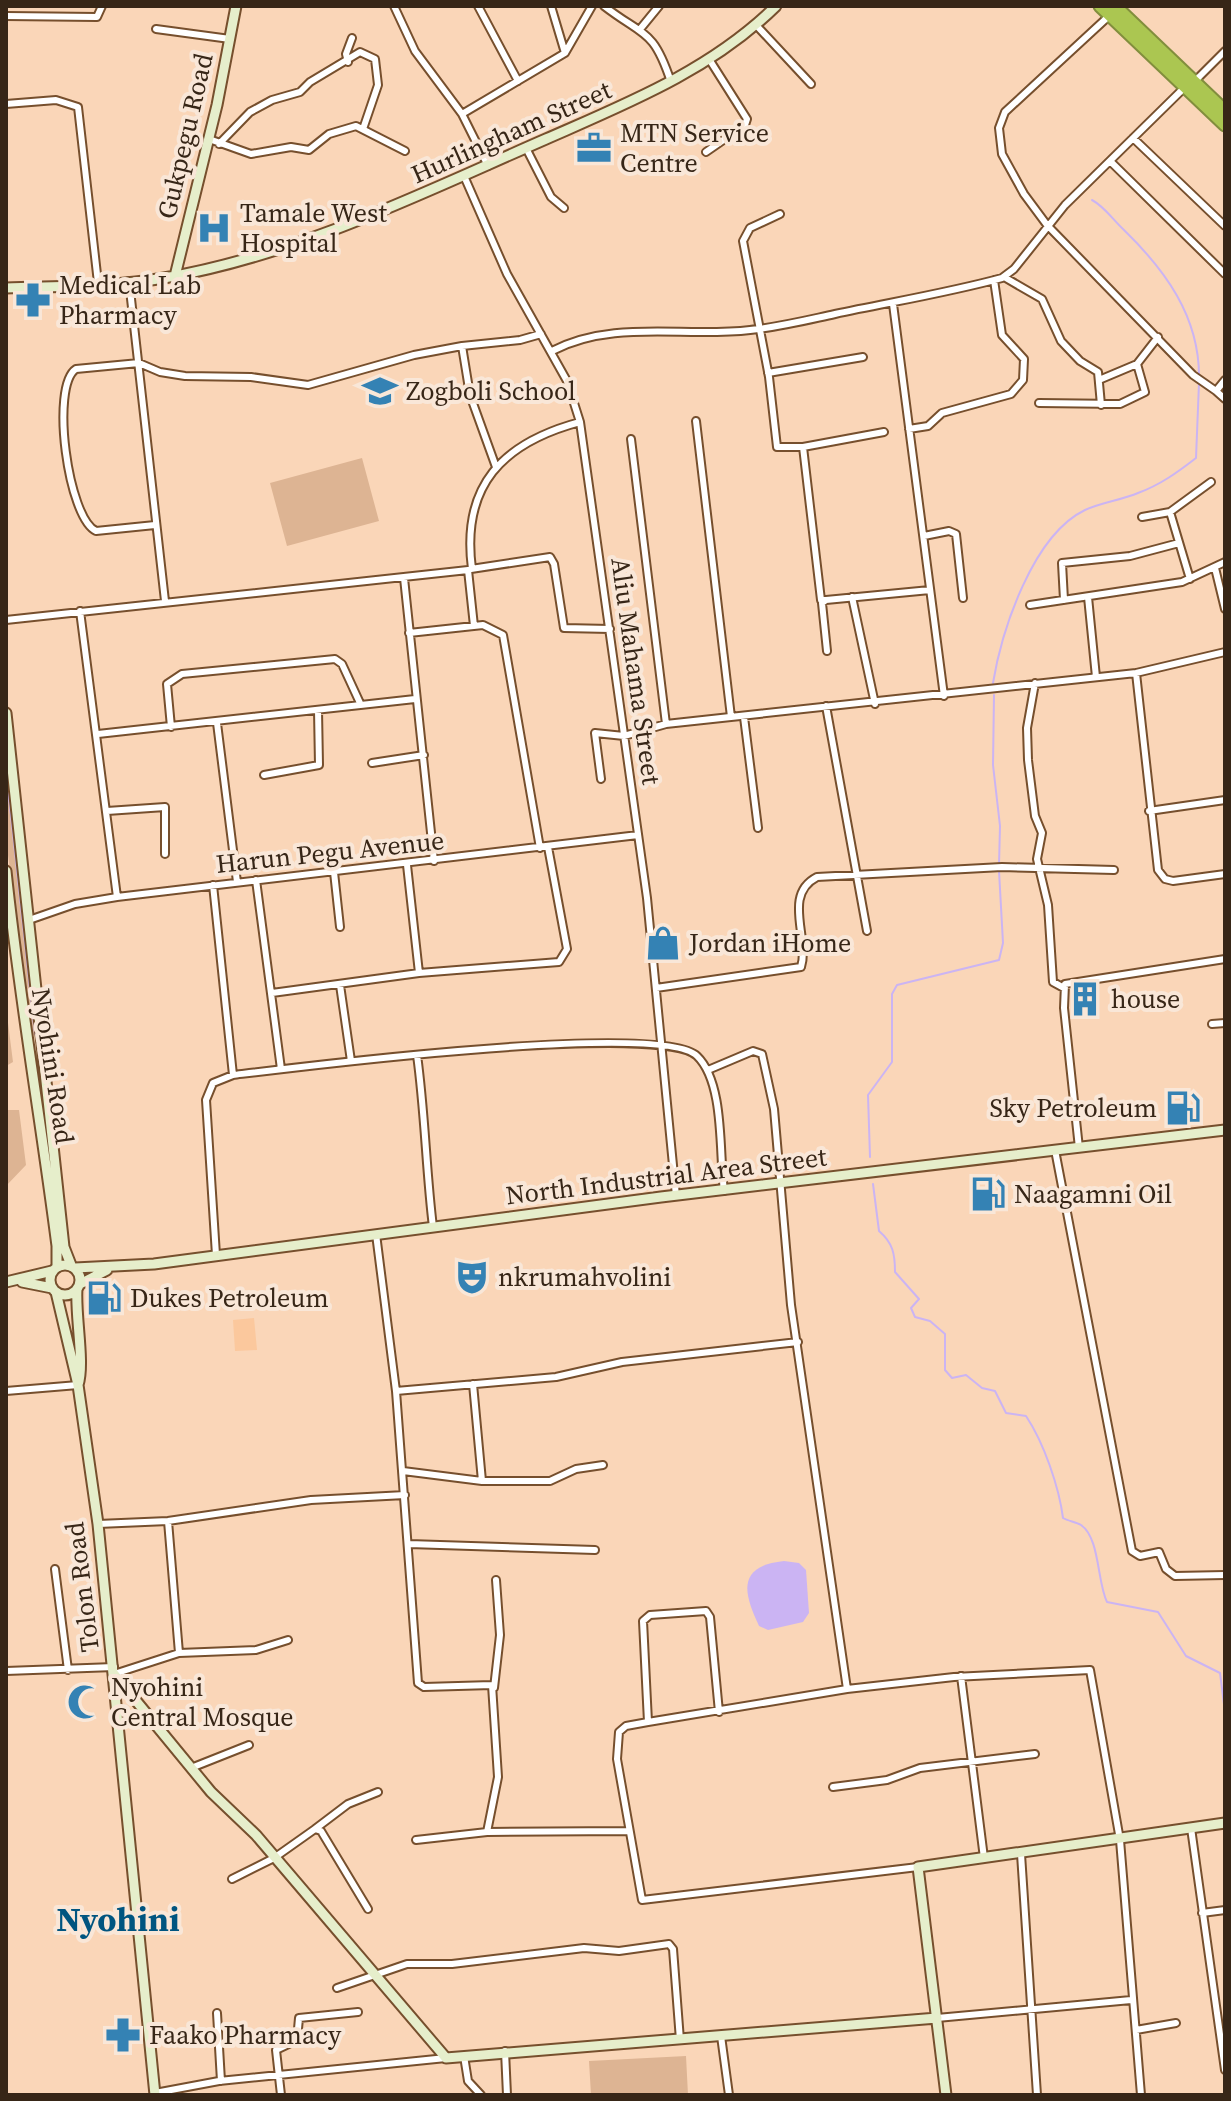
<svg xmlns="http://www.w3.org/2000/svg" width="1231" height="2101" font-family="'Source Serif 4',serif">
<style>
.built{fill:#fbc89d}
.green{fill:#ddb493}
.water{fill:#cbb4f3}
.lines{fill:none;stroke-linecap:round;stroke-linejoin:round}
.stream{stroke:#cbb4f3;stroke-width:2}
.street-casing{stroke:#764f2d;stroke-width:10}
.secondary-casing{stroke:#764f2d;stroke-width:13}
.highway-casing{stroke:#828e3d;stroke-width:15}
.street{stroke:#fff;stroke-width:6}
.secondary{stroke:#e6eecb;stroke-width:9}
.highway{stroke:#abc651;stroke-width:11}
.labels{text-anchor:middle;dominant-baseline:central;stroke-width:8;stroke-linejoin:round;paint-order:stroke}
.street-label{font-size:26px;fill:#372617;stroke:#f9e7d8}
.poi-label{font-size:26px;fill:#372617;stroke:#f9e7d8;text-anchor:start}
.district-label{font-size:34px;font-weight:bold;fill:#005580;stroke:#f9e7d8}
</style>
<rect width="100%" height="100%" fill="#fad6b8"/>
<path class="built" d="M254 1318 257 1350 235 1351 233 1320Z"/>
<path class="green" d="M362 458 379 521 287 546 270 483Z
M6 738 38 1034 32 1035 6 840Z
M6 1007 13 1062 6 1066Z
M6 1110H19L26 1165 6 1186Z
M686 2056 688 2095H591L589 2061Z"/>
<path class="water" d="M784 1561 799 1563 806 1570 809 1613 803 1622 768 1630 759 1626C743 1592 737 1566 784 1561Z"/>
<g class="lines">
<path class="stream" d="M1092 200C1105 207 1113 220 1124 230 1165 270 1199 316 1199 376
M993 683C1002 629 1033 535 1085 510 1102 502 1122 500 1138 493 1160 485 1178 472 1196 458L1199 383
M994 695 993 765 1000 826 999 865
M6 770 35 1034
M870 1157 868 1095 892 1062V994L897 985 999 960 1003 943 999 871
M873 1184 879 1231C893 1243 895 1254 895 1272L919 1299 911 1308 915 1317 930 1321 945 1334V1370L952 1378 966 1375 982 1388 995 1391 1006 1413 1026 1416C1044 1443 1059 1487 1063 1518 1068 1521 1076 1522 1081 1525 1100 1538 1097 1582 1107 1602L1158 1612 1186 1656 1220 1673 1225 1712"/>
<g class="street-casing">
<path id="street" d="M394 6 415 51 462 114 488 166
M478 6 518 81
M551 6 565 53 592 6
M604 6C644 37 653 28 671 82
M1110 15 1005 112 999 128 1002 154 1024 194 1047 225 1193 375 1216 391
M6 16 97 17 102 6
M756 25 811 84
M641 28 659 6
M156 29 230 39
M348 62 346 54 352 38
M1195 81 1225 51
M6 104 56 100 78 107 98 283
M462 114 565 53
M1133 138 1225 226
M209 139 251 154 291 147 309 150 329 134 356 126 405 151
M219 144 250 112 272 100 300 92 310 82 360 52 375 59 378 85 363 129
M526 148 551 197 564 208
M706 152 745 125 747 119 709 59
M1110 161 1225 274
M464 176 507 274 567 381 580 422 647 898 676 1196
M780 214 750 228 743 241 769 377 777 447H803L884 432
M1004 277 1042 299 1061 341 1080 361 1098 372 1101 405
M129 281 165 601
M893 304 944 696
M552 351C613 319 684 338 750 330 779 327 807 320 835 314 891 302 947 293 1002 278L1014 269 1065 205 1185 87
M768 373 863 357
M1099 380 1137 364 1158 337
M1225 380 1216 391 1225 399
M1039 403 1120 404 1145 392 1137 364
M696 421 731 717
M909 429 928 426 942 413 1011 394 1023 380 1024 359 1002 335 994 280
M631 439 666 724
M803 447 821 600H826L822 603 827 651
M496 467 470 395 462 346 520 340 541 334
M1170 512 1190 579
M1142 517 1170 512 1211 482
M155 525 96 531C68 518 50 386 76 369L139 363 160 372 185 376 251 377 308 385 414 355 462 346
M924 536 949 531 956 534 963 598
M1215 568 1225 609
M471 569 550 557 554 564 564 628 610 629
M472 569C461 486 502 443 580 422
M404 578 434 861
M852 597 875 704
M1088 597 1096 677
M826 600 930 590
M1064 600 1062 563 1130 556 1179 543
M1030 605 1182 582 1225 562
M80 611 117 897
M6 620 468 570 474 626
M409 633 483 625 503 635 540 848
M1136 673 1158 870 1165 879 1173 881 1225 874
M1035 683 1027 728 1028 760 1035 816 1042 833 1037 859 1048 905 1053 982 1064 988
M826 706 867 931
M744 717 758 828
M217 723 237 882
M171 727 167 684 182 674 335 659 342 664 360 703
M98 734 415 699
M372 763 424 755
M264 775 319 765 318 710
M601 779 595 733 624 736 666 724 1136 673 1225 652
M107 811 165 807V854
M1149 811 1225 800
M407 865 419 973
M334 872 340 927
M256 880 281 1069
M213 885 233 1075
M29 920 75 904 117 897 638 835
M340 985 351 1061
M656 988 801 967C810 938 782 895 817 877L1002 867 1114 870
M272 993 419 973 559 962 567 949 548 847
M1212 1024 1225 1023
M417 1055C425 1113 426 1170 433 1227
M708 1070 753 1051 762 1054 774 1109 791 1305 847 1689
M1079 1148 1064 1008 1065 984 1225 959
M1055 1150 1132 1551 1140 1556 1159 1552 1166 1569 1175 1576 1225 1575
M376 1234 396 1391 418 1683 424 1687 492 1685 498 1777 487 1832
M216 1255 206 1100 213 1083 233 1075C299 1067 662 1021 697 1056 725 1083 719 1154 724 1191
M473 1384 482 1481
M6 1391 78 1385
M396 1391 556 1377 622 1362 798 1342
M403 1471 482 1481H550L576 1469 603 1465
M168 1521 179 1653
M98 1524 168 1521 311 1500 405 1495
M409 1544 595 1550
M55 1569 68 1670
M6 1671 114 1667
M114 1674 179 1653 256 1650 288 1640
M961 1676 984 1858
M494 1688 500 1635 496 1580
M648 1722 643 1621 650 1615 706 1611 710 1617 719 1712
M191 1768 249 1745
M833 1787 887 1780 920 1768 1035 1754
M1191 1828 1225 2070
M315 1829 348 1804 378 1792
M416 1840 487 1832 629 1831
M1021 1854 1037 2095
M918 1867 642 1900 617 1759 619 1732 626 1726 648 1722 847 1689 954 1677 1090 1670 1120 1840 1141 2095
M232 1879 274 1858 315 1829 321 1831 368 1909
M1202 1913 1225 1910
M337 1988 407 1964H452L584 1948 619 1951 669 1944 673 1949 680 2040
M217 2013 221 2081
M937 2018 1131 2000
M1136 2030 1176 2023
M721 2036 729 2095
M505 2051 507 2095
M464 2056 468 2081 481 2095
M155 2093 219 2081 446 2058
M281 2095 276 2050 297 2040 299 2018 358 2012"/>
</g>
<g class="secondary-casing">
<path id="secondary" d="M175 276 217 105 236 6
M6 288C58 286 112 287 164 278 298 255 422 193 546 139 628 103 711 70 776 6
M6 713 64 1247 71 1265
M6 871C19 996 41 1121 57 1246V1267
M50 1280a15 15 0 1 1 30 0a15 15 0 1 1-30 0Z
M75 1268 154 1264 661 1197 1225 1130
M6 1282 52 1271
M22 1282 52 1288
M80 1284 107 1270
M77 1289C75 1316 85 1363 78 1385
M56 1292 78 1385 98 1524 155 2095
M114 1674 211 1792 256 1835 446 2058 937 2018
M946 2095 918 1867 1225 1823"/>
</g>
<g class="highway-casing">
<path id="highway" d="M1100 6 1225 125
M1115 6 1225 111"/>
</g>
<use href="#street" class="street"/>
<use href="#secondary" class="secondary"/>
<use href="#highway" class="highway"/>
</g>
<defs>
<g id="office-bare" transform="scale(2.76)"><path d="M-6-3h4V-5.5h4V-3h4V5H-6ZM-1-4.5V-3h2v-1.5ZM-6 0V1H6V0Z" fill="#3482b4" stroke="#f9e7d8" stroke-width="2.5" paint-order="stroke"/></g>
<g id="hospital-bare" transform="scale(2.76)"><path d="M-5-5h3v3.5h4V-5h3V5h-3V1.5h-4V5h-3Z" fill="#3482b4" stroke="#f9e7d8" stroke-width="2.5" paint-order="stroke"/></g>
<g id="pharmacy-bare" transform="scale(2.76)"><path d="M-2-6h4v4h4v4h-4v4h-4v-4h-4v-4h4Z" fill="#3482b4" stroke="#f9e7d8" stroke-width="2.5" paint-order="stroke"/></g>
<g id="school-bare" transform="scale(2.76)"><path d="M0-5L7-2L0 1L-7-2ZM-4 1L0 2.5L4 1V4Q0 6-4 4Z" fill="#3482b4" stroke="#f9e7d8" stroke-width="2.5" paint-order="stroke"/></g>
<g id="shop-bare" transform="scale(2.76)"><path d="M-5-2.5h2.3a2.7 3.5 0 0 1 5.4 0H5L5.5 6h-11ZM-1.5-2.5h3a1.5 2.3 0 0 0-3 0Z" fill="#3482b4" stroke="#f9e7d8" stroke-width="2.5" paint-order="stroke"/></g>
<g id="building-bare" transform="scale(2.76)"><path d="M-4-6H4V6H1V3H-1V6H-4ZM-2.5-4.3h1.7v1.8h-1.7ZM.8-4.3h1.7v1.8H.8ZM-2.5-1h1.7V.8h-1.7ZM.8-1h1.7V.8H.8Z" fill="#3482b4" stroke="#f9e7d8" stroke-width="2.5" paint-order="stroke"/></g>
<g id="fuel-bare" transform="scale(2.76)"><path d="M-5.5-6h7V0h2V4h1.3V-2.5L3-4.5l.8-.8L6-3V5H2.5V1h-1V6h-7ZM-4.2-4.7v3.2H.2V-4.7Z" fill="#3482b4" stroke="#f9e7d8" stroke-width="2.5" paint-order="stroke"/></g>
<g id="theatre-bare" transform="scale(2.76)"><path d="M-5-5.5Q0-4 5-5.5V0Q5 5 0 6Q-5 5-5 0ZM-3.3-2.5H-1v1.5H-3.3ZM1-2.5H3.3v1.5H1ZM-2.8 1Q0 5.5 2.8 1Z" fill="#3482b4" stroke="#f9e7d8" stroke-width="2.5" paint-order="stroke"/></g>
<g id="mosque-bare" transform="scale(2.76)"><path d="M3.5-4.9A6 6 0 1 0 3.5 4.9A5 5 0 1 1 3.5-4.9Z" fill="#3482b4" stroke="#f9e7d8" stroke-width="2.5" paint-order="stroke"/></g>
</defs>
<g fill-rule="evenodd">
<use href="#office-bare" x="594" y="148"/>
<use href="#hospital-bare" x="214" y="228"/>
<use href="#pharmacy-bare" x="33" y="300"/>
<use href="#school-bare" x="380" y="391"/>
<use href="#shop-bare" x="663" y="943"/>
<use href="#building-bare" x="1085" y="999"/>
<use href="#fuel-bare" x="1183" y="1108"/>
<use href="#fuel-bare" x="988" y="1194"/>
<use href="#theatre-bare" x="472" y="1277"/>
<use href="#fuel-bare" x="104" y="1298"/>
<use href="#mosque-bare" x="85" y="1702"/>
<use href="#pharmacy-bare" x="123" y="2035"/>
</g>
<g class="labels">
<g class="street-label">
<text transform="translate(511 132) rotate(-24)">Hurlingham Street</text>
<text transform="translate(185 136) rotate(-77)">Gukpegu Road</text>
<text transform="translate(636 671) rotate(82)">Aliu Mahama Street</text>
<text transform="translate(330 852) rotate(-6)">Harun Pegu Avenue</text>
<text transform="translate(53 1066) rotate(81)">Nyohini Road</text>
<text transform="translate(666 1176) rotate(-7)">North Industrial Area Street</text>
<text transform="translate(82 1587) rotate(-97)">Tolon Road</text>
</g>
<g class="poi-label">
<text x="620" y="133">MTN Service<tspan x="620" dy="30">Centre</tspan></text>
<text x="240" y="213">Tamale West<tspan x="240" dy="30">Hospital</tspan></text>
<text x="59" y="285">Medical Lab<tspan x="59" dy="30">Pharmacy</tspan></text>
<text x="406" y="391">Zogboli School</text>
<text x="689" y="943">Jordan iHome</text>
<text x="1111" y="999">house</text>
<text x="1157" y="1108" text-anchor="end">Sky Petroleum</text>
<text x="1014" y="1194">Naagamni Oil</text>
<text x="498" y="1277">nkrumahvolini</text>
<text x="130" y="1298">Dukes Petroleum</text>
<text x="111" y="1687">Nyohini<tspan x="111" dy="30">Central Mosque</tspan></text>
<text x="149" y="2035">Faako Pharmacy</text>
</g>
<g class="district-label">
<text x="118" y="1919">Nyohini</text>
</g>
</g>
<rect width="1231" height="2101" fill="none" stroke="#372617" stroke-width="16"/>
</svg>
